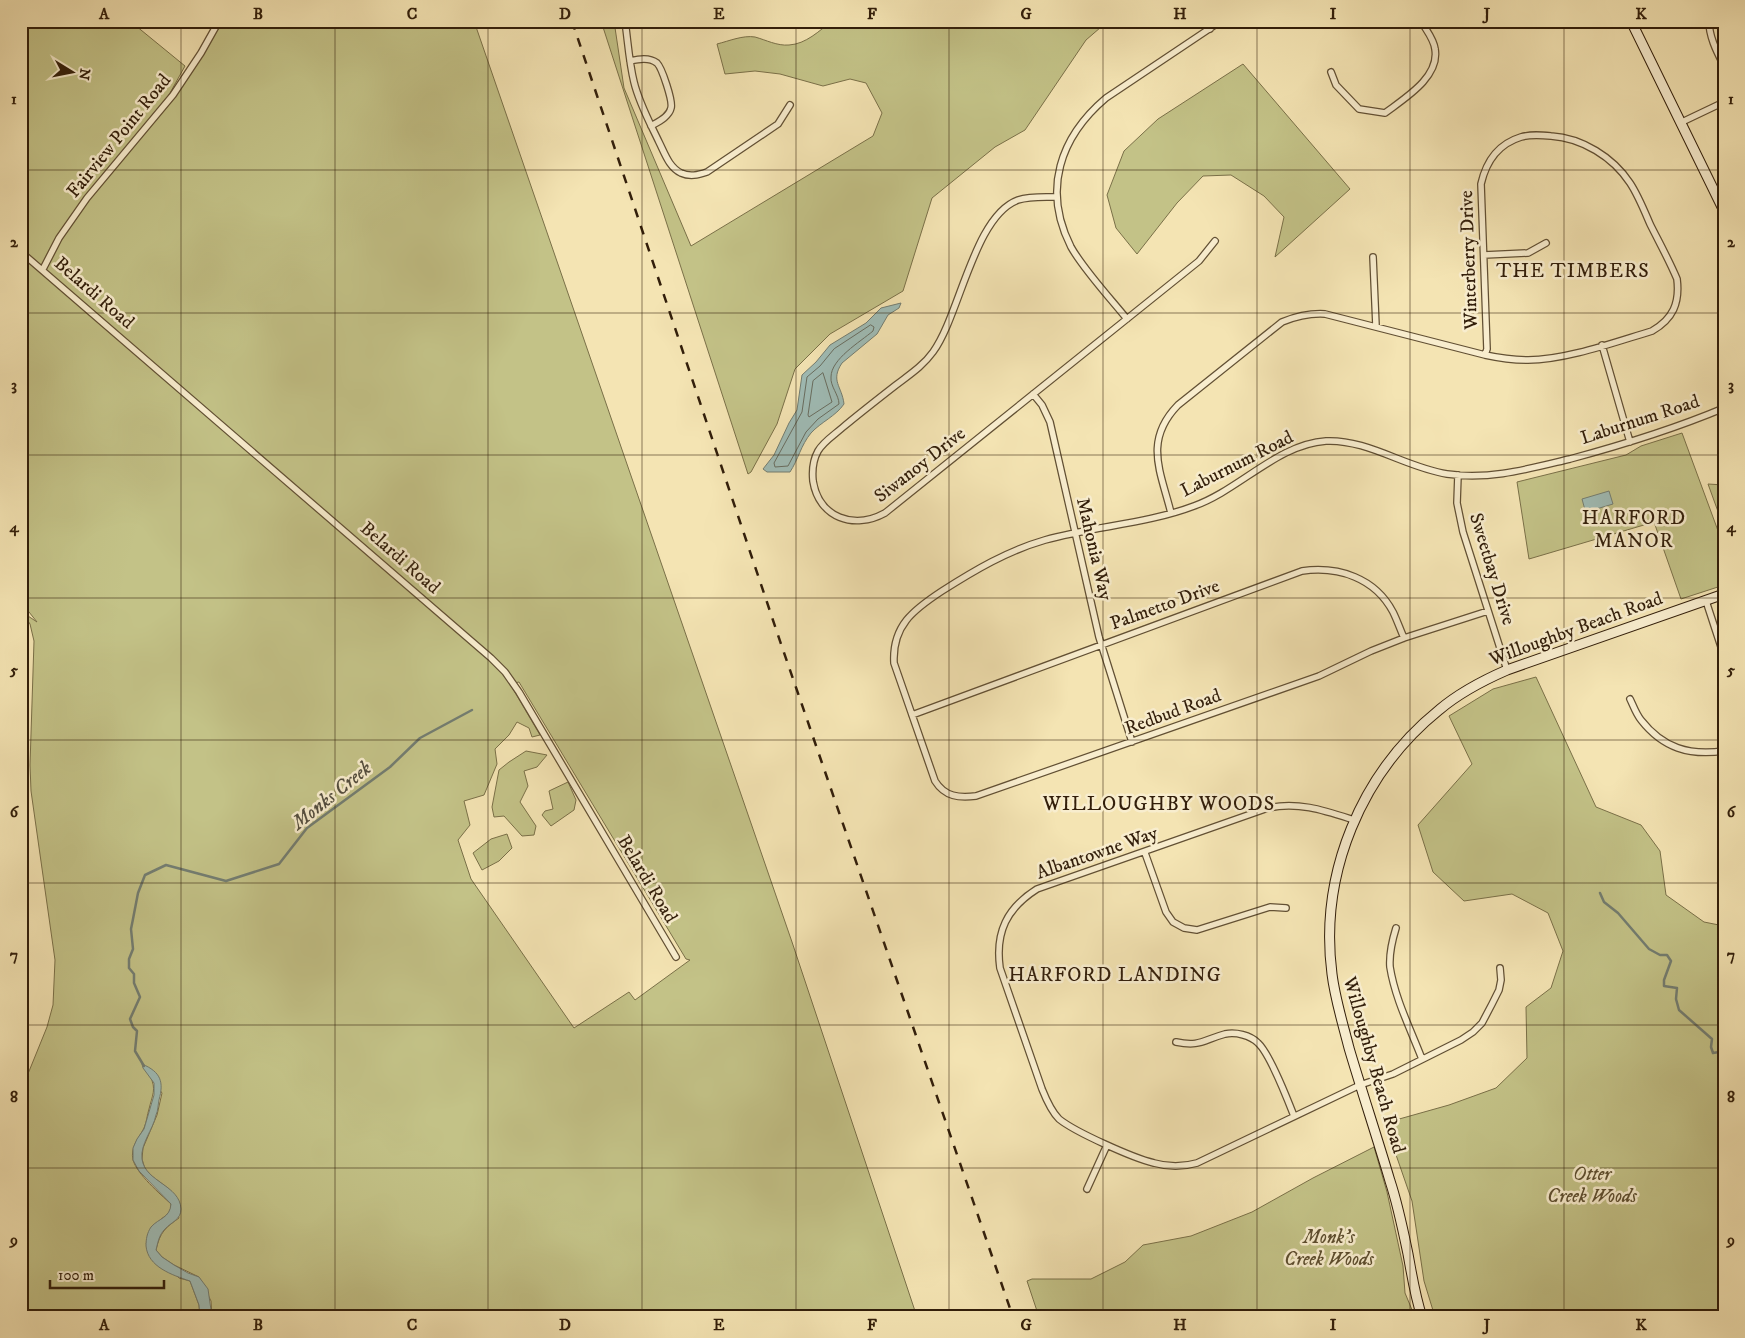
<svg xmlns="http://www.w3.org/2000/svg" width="1745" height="1338" font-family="'IM FELL DW Pica',serif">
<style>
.green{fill:#c3c287;stroke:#7a7048;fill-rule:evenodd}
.water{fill:#9fbcb6;stroke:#737d71}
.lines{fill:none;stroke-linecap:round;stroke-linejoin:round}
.shore{stroke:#686d60;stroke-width:1}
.stream{stroke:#737d71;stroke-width:2.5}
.street-casing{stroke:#625034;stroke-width:8}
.secondary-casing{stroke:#321e0a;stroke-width:11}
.street{stroke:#f8edce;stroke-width:5.5}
.secondary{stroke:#f8edce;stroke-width:9}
.rail{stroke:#321e0a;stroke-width:2.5;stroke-dasharray:9 9;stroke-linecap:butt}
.grid{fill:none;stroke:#321e0a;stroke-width:1;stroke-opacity:0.55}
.labels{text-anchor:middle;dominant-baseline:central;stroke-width:5;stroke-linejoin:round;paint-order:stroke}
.street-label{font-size:19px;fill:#321e0a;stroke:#f8edce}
.park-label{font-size:19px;font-style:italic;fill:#5e4f30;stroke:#f8edce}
.neighbourhood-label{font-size:20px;letter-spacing:1px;fill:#321e0a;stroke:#f8edce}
.water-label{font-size:20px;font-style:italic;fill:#534d3e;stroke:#f8edce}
.neatline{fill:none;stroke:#321e0a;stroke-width:2}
.grid-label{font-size:16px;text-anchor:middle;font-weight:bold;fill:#321e0a}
</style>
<rect width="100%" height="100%" fill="#f4e4b3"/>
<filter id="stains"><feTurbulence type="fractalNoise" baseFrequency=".004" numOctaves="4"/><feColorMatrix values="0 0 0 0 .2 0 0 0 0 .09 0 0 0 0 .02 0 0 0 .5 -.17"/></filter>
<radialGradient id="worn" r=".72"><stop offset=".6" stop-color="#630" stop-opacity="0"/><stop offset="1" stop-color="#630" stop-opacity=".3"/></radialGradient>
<path class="green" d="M21 21H130L185 66 165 102 219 21H474L792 942 917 1317H212L211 1301 199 1277 174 1265 162 1257 156 1250C160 1232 165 1228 179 1218L169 1189 153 1177 145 1169 142 1159 143 1148 157 1115 162 1093 150 1076C157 1089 152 1096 149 1109 147 1115 147 1121 144 1128 139 1138 130 1147 133 1160 137 1174 160 1194 171 1204 171 1215 165 1215 159 1221 154 1227 150 1237 146 1244L179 1278 190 1281 199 1305 200 1317H21V1091L47 1027 53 1005 55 960 31 791 30 765 34 641 30 624 22 612 37 622 21 602ZM519 682 686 959 690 960 635 1000 629 992 574 1028 471 879 458 840 470 825 464 801 484 795 497 764 495 749 509 735 517 722 529 728 532 737 540 735 510 684Z
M601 21H614L624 88 691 246 873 136 882 113 866 83 850 79 823 86 780 74 755 71 725 74 717 44C729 41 743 35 755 37 766 40 777 46 789 45 806 44 819 31 832 21H1108L1086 40 1025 130 995 147 932 198 903 291 830 334 795 369 777 424 751 472 748 474Z
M1243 64 1350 189 1275 257 1284 217 1264 196 1231 175 1203 176 1177 203 1137 254 1116 228 1107 195 1124 151 1158 119Z
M1682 433 1724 547V585L1681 599 1654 522 1529 559 1517 482 1626 455 1641 446Z
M1708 484 1724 485V528Z
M1536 677 1596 807 1641 825 1660 851 1666 895 1704 922 1724 926V1317H1435L1424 1281 1412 1201 1385 1123 1449 1105 1496 1088 1527 1058 1526 1007 1551 988 1563 951 1548 913 1512 894 1464 901 1433 872 1418 825 1472 764 1449 716 1493 689Z
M526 751 547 755 537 767 524 771 528 786 520 802 536 826 534 835 522 836 504 816 494 817 492 807 499 770 509 762Z
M568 782 576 800 574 810 551 826 542 815 545 811 553 809 549 791Z
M507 834 512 848 499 861 482 870 473 853 491 839Z
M1374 1147 1387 1192 1403 1266 1405 1293 1415 1317H1039L1027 1281 1032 1279H1091L1125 1262 1143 1245 1191 1236 1252 1212 1313 1178Z"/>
<path class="water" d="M901 303 899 308 888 315 877 334 842 363C830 381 842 386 844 404 836 416 821 422 811 433 801 445 798 460 790 472H767L763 469 774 455 789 423 797 410 802 375 816 362 830 345 866 323 881 308Z
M1609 491 1613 504 1593 510 1595 519 1588 521 1582 499Z
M142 1064C161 1072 164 1082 159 1100 158 1105 158 1111 156 1115 153 1130 140 1144 142 1159 145 1182 180 1185 181 1209 181 1220 171 1222 165 1229 159 1235 158 1242 156 1250L162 1257 174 1265 188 1273 199 1277 208 1289 212 1317H200L199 1305 190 1281C172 1275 148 1267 146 1246 146 1239 147 1233 151 1227 159 1218 170 1218 171 1204L139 1171 133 1160V1148L137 1139 144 1129 154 1095V1083L143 1068Z"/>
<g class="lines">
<path class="shore" d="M871 325 874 327 873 331C860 342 831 359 831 377 830 386 839 395 839 404L818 419 806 432 788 466 775 467 774 463 802 412 807 377 820 366 834 349Z
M823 373 832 402 809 417 808 415 813 381Z"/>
<path class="stream" d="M1600 893 1604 902 1618 913 1649 949 1660 955H1667L1671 961 1664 980V986L1677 988 1676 999 1679 1010 1712 1039 1711 1047 1713 1053 1719 1052 1720 1063 1724 1065
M144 1066 135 1051 137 1031 133 1027 130 1019 140 997 134 983V974L129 968V959L133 949 131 929 133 919 138 893 145 875 166 865 226 881 279 864 307 828 390 767 420 738 472 710"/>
<g class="street-casing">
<path id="street" d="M625 21C628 42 629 62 634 82 639 103 650 123 659 142 665 154 669 167 681 173 690 177 698 175 707 172L778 124 790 105
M1205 21 1210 29
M1709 21C1709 37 1717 52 1724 66
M630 61C639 59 649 57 657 63 662 68 673 101 671 108 669 117 658 122 651 126
M1331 72 1336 85 1359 109 1385 113C1405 98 1440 77 1435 49 1434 39 1426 30 1421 21
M1682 122 1724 102
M1056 197C1044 197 1030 196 1018 200 974 216 960 315 933 352 923 366 909 375 896 385 878 399 860 413 842 428 834 435 823 442 818 451 813 460 812 471 813 481 819 518 854 530 885 513L1199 261 1215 241
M21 252 491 658 505 672 519 692 676 957
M1484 255 1528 253 1546 243
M1373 257 1376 326
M43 269 59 238 87 198 173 95 201 53 219 21
M1127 319C1110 298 1084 270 1071 247 1042 190 1060 137 1106 98L1221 21
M1602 345 1630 442
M1033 394 1042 405 1050 422 1099 637 1132 742
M1458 475 1457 503 1463 532 1507 670
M1171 513C1161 472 1143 441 1178 405L1282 322C1297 316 1309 313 1325 314L1485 355C1499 358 1513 360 1528 360 1566 360 1615 342 1652 331 1673 319 1680 303 1677 279 1669 260 1659 242 1650 224 1644 210 1638 195 1630 183 1613 157 1582 138 1551 136 1541 135 1531 134 1521 137 1498 144 1486 162 1481 184L1487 349 1485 355
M1706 601 1724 656
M1488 611 1404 638 1371 651 1319 676 976 796C959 798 945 797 935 781L894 663C892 626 913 610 942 591 975 570 1007 551 1045 540 1094 526 1147 524 1194 506 1239 490 1278 444 1326 441 1367 439 1407 468 1447 474 1491 480 1528 469 1570 459 1622 445 1674 429 1724 408
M1630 699C1633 705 1636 714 1641 720 1663 748 1689 756 1724 751
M912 715 1302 571C1339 566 1375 578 1393 612 1397 620 1400 629 1404 638
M1354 820C1326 811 1298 801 1268 808L1037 889C1007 908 995 932 1000 968L1042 1089C1046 1099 1051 1111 1059 1119 1075 1132 1133 1158 1154 1163 1168 1167 1183 1167 1197 1163L1360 1085 1393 1074 1461 1040 1473 1032 1482 1023 1492 1004 1499 990 1501 980 1500 968
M1145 853 1166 912 1173 922 1184 928 1197 930 1270 907 1286 908
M1396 928C1392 941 1389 954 1390 967 1395 999 1411 1030 1422 1059
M1176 1042C1200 1047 1203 1040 1225 1034 1236 1032 1250 1035 1258 1043 1270 1054 1287 1098 1294 1116
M1087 1189 1107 1145"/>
</g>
<g class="secondary-casing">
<path id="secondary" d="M1631 21 1724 211
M1422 1317C1415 1296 1412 1276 1408 1254 1403 1230 1398 1205 1390 1181 1377 1137 1362 1092 1349 1048 1343 1024 1335 999 1332 974 1319 874 1361 773 1439 710 1459 693 1484 680 1507 670L1724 594"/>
</g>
<use href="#street" class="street"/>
<use href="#secondary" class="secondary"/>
<path class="rail" d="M572 21 781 644 1013 1317"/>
</g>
<path class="grid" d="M181 21V1317M335 21V1317M488 21V1317M642 21V1317M796 21V1317M949 21V1317M1103 21V1317M1257 21V1317M1410 21V1317M1564 21V1317M21 170H1724M21 313H1724M21 455H1724M21 598H1724M21 740H1724M21 883H1724M21 1025H1724M21 1168H1724"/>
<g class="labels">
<g class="street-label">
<text transform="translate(119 136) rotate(-51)">Fairview Point Road</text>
<text transform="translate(1469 260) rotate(-92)">Winterberry Drive</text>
<text transform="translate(94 293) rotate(41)">Belardi Road</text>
<text transform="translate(1640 420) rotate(-18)">Laburnum Road</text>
<text transform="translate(1237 464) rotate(-27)">Laburnum Road</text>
<text transform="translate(920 465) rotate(-38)">Siwanoy Drive</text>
<text transform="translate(1094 549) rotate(77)">Mahonia Way</text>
<text transform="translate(400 558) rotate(41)">Belardi Road</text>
<text transform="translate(1492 569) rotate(73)">Sweetbay Drive</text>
<text transform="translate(1165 605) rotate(-20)">Palmetto Drive</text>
<text transform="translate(1576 629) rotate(-20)">Willoughby Beach Road</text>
<text transform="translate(1173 712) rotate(-20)">Redbud Road</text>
<text transform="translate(1097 853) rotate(-19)">Albantowne Way</text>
<text transform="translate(647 879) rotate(59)">Belardi Road</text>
<text transform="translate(1374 1065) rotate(74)">Willoughby Beach Road</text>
</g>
<g class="park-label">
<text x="1592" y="1174">Otter<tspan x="1592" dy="22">Creek Woods</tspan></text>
<text x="1329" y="1237">Monk's<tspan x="1329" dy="22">Creek Woods</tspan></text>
</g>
<g class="neighbourhood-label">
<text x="1573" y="271">THE TIMBERS</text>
<text x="1634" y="518">HARFORD<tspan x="1634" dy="23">MANOR</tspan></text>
<text x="1159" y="804">WILLOUGHBY WOODS</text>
<text x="1115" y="975">HARFORD LANDING</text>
</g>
<g class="water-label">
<text transform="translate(332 796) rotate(-39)">Monks Creek</text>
</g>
</g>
<rect width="1745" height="1338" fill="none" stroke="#f4e4b3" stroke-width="55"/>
<g transform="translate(72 72) rotate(100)" stroke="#f8edce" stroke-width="4" paint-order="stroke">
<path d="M0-4L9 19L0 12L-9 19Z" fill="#321e0a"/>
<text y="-8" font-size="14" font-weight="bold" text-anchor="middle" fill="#321e0a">N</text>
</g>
<path d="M50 1280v8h114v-8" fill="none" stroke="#321e0a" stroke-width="2.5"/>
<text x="58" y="1280" font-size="15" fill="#321e0a" stroke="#f8edce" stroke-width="4" paint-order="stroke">100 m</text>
<rect x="28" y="28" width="1690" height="1282" class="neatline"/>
<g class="grid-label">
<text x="104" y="19">A</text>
<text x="258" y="19">B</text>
<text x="412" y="19">C</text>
<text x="565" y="19">D</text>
<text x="719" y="19">E</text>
<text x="872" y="19">F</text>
<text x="1026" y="19">G</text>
<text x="1180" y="19">H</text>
<text x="1333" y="19">I</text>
<text x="1487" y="19">J</text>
<text x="1641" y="19">K</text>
<text x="14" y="104">1</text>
<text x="1731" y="104">1</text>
<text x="14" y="247">2</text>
<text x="1731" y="247">2</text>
<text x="14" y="390">3</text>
<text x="1731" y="390">3</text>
<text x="14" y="532">4</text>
<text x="1731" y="532">4</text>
<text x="14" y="675">5</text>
<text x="1731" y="675">5</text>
<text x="14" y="817">6</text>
<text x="1731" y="817">6</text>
<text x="14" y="960">7</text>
<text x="1731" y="960">7</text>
<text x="14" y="1102">8</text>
<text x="1731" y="1102">8</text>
<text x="14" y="1245">9</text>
<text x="1731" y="1245">9</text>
<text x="104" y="1330">A</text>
<text x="258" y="1330">B</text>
<text x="412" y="1330">C</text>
<text x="565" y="1330">D</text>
<text x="719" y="1330">E</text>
<text x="872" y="1330">F</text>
<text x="1026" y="1330">G</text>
<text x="1180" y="1330">H</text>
<text x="1333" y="1330">I</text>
<text x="1487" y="1330">J</text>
<text x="1641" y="1330">K</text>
</g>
<rect width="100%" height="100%" filter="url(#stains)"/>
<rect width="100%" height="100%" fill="url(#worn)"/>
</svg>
